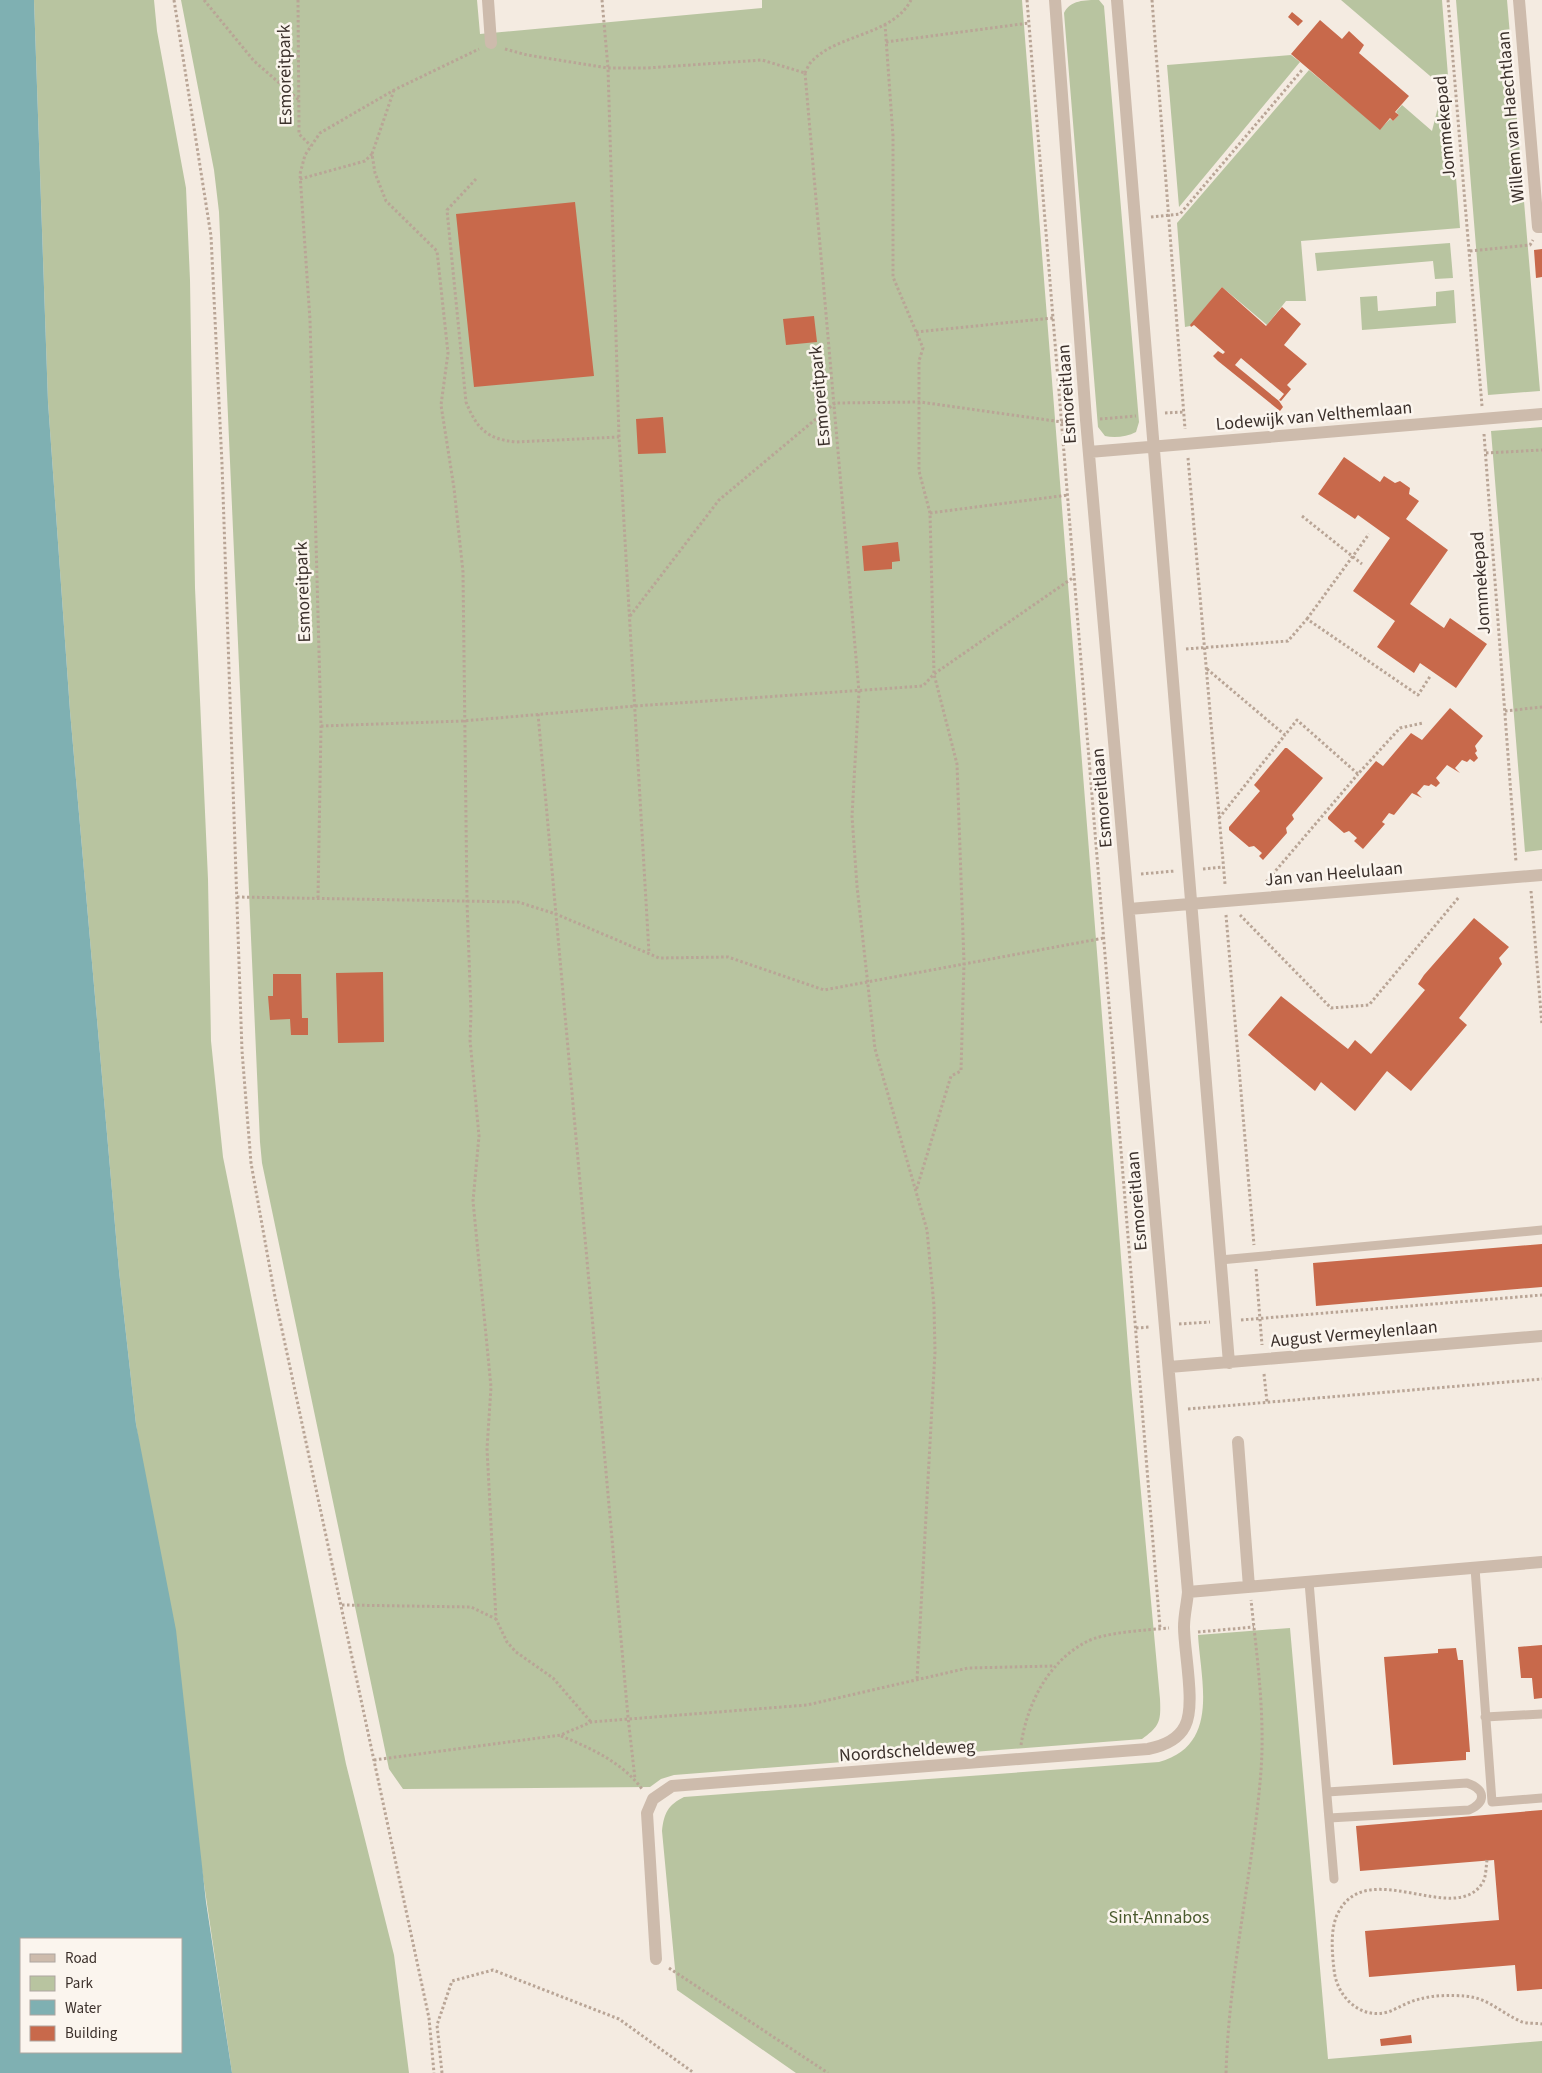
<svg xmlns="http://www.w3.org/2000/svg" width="1542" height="2073" font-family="'Source Sans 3',sans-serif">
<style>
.green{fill:#b8c4a0}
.water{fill:#7fb0b2;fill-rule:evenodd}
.building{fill:#c8694b}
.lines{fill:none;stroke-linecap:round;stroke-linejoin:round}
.path{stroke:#b9a596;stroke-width:3;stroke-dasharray:2.5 2.5;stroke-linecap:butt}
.service{stroke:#cdbbac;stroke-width:9}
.minor{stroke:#cdbbac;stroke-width:12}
.labels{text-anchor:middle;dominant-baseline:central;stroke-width:5;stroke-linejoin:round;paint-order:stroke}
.street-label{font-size:18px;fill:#3b302b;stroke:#fbf5ee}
.park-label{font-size:18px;fill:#4a5a2e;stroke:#fbf5ee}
</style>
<rect width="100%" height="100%" fill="#f4ebe1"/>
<path class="green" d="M34 0H154L157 31 186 188 190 280 195 588 208 879 211 1041 223 1157 346 1764 394 1955 409 2073H232L136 1424 119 1271 70 711 48 402Z
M181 0H477L480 34 762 8V0H1022L1131 1384 1160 1699C1161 1721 1160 1726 1142 1739L674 1775 661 1779 650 1787 403 1789 389 1769 262 1163 260 1142 219 212 214 170Z
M1099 0 1104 6 1139 422 1136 432C1127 437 1114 438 1105 436L1098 427 1064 13C1070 0 1085 0 1099 0Z
M1341 0H1442L1460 228 1301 241 1306 301H1286L1267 325 1222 287 1190 326 1185 327 1177 223 1309 70 1380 129 1390 119 1393 121 1399 115 1396 112 1402 105 1432 131 1443 87Z
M1456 0H1507L1540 391 1488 395Z
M1291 55 1300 62 1179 207 1167 65Z
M1450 243 1453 278 1435 279 1433 261 1317 271 1315 253Z
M1454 290 1456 323 1362 330 1360 297 1377 296 1378 311 1436 306V292Z
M1542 427V850L1525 852 1491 431Z
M1290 1628 1328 2059 1542 2041V2073H796L677 1990 662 1831C664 1813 668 1805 684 1797L1159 1762C1220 1745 1201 1683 1198 1635Z"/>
<path class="water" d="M0 0H34L48 402 70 711 119 1271 136 1424 176 1630 206 1902 232 2073H0ZM21 1939H181V2052H21Z"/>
<path class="building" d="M1292 12 1303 21 1298 26 1288 17Z
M1320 20 1342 39 1349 31 1364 45 1359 53 1409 96 1395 112 1399 115 1393 121 1390 118 1380 130 1291 54Z
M575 202 594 376 474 387 456 214Z
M1542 249V277L1536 278 1534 250Z
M1222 287 1266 326 1282 307 1301 324 1284 345 1307 364 1287 385 1291 389 1281 401 1279 400 1284 394 1241 358 1235 365 1279 401 1283 407 1280 411 1218 361 1213 356 1218 351 1223 354 1225 352 1194 325 1191 327 1190 325Z
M814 316 817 342 786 345 783 319Z
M663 417 666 453 638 454 636 419Z
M1344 457 1380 482 1384 476 1395 483 1400 481 1410 488 1409 494 1419 501 1406 519 1448 550 1410 604 1444 628 1450 618 1487 644 1456 688 1420 663 1414 673 1377 647 1395 621 1353 591 1390 538 1358 515 1355 519 1318 494Z
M898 542 900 561 892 562V569L864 571 862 546Z
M1450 708 1483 736 1475 746 1477 751 1475 753 1478 758 1474 762 1470 759 1467 762 1462 760 1455 768 1460 773 1447 765 1436 778 1440 783 1436 787 1431 784 1429 786 1424 785 1417 793 1422 798 1412 793 1394 815 1389 813 1382 822 1385 824 1363 849 1354 841 1357 838 1349 831 1344 833 1328 819V817L1376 761 1383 766 1411 733 1422 740Z
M1285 748H1287L1323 778 1292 815 1294 819 1286 828 1287 833 1263 860 1259 856 1262 853 1254 846 1249 847 1229 830V827L1260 791 1254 785Z
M1474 918 1509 947 1499 958 1502 964 1459 1018 1467 1025 1411 1091 1387 1071 1355 1111 1321 1082 1315 1091 1248 1035 1281 996 1348 1049 1355 1040 1371 1054 1425 990 1418 984 1424 975Z
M383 972 384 1042 338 1043 336 973Z
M273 974H301L302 1018H308V1035H291L290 1019 270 1020 268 996H273Z
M1542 1244V1287L1316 1306 1313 1263Z
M1542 1645V1698L1534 1699 1532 1678H1521L1518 1647Z
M1456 1648 1458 1660H1463L1470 1752H1466V1760L1393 1765 1384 1657 1438 1653V1649Z
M1542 1810V1989L1517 1991 1515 1965 1369 1977 1365 1931 1499 1920 1494 1860 1360 1871 1356 1826Z
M1411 2035 1412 2043 1381 2046 1380 2039Z"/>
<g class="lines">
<path class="path" d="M174 0 211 236 222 464 242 1051 251 1163 275 1297 429 2018 434 2073
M204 0 254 61 299 100
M298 0 299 134 311 146
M602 0 608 68 619 437 649 953
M1027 0 1160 1628
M1152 0 1185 429
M1448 0 1482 406
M885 24 893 136V277L923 348 919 361V471L930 513 934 674 957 764 964 963 961 1071 951 1076 916 1191
M886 42 1029 23
M505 49 527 55 608 68H647L762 60 805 73
M805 73 859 692 852 816 857 886 875 1049 927 1230 934 1306 935 1352 917 1680
M805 73C807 69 809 63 813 60 839 34 893 35 911 0
M394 90 372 154 375 173 386 201 437 251 448 353 441 405 454 488 463 572 467 902 471 1012 470 1040 479 1136 473 1201 491 1387 487 1449 496 1619 507 1642 516 1652 553 1678 591 1722
M300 179 365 161 372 154
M476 179 447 210 466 402C477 429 487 439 516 442L619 437
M1151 217 1180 214 1302 70
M1470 251 1530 245 1533 240
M916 332 1053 318
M1165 413 1184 412
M1100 419 1136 416
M1484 434 1516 862
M1486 453 1542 450
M1188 458 1225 884
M930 513 1068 495
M1302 516 1362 564
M630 616 719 500 835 403 920 402 1062 422 1072 421
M1307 619 1369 534
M1186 649 1288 641 1307 619 1418 695 1431 675
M1207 669 1285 735 1297 720 1358 774 1400 728 1423 723
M1505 711 1542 707
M538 714 628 1717 635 1779
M321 726 463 721 635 706 923 686 934 674 1074 577
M1219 818 1285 735
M1203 869 1223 867
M1141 874 1175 871
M1266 882 1358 774
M1531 891 1542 1025
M237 897 518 902 556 914 659 958 728 957 824 990 1104 938
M318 898 321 726 310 320 300 174 305 155 320 133 394 90 479 49
M1226 915 1254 1245
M1240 915 1331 1008 1369 1005 1459 897
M1256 1269 1262 1345
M1241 1320 1542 1295
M1179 1324 1210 1322
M1136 1328 1150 1327
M1264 1374 1267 1402
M1188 1409 1542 1379
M342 1605 471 1607 496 1619
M1198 1632 1254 1627
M561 1736C591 1748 623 1763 642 1789
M1021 1745C1027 1704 1048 1662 1086 1642 1105 1632 1147 1630 1169 1628
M374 1760 561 1735 591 1722 807 1705 968 1668 1054 1666
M1487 1860C1486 1867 1486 1877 1483 1882 1456 1928 1367 1855 1338 1913 1330 1928 1332 1953 1334 1969 1336 1996 1360 2020 1388 2012 1399 2008 1409 2001 1420 1999 1433 1995 1452 1995 1465 1996 1488 1998 1500 2012 1520 2021 1526 2024 1535 2023 1542 2024
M669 1968 828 2073
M442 2073 437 2025 452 1981 493 1970 619 2019 694 2073
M1226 2073C1229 1971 1253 1872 1261 1771 1265 1714 1257 1657 1251 1600"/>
<path class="service" d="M1220 1260 1542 1230
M1475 1568 1492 1802 1542 1798
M1309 1582 1334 1879
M1485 1717 1542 1714
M1327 1792 1467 1783C1485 1789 1487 1802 1469 1810L1329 1818"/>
<path class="minor" d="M488 0 491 43
M1117 0 1229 1363
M1519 0 1538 227H1542
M1089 452 1542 414
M1129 909 1542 875
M1169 1367 1542 1336
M1238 1442 1249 1587
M1188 1592 1542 1562
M656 1959 647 1813 653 1799 672 1786 1148 1749C1163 1746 1178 1740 1185 1726 1196 1706 1184 1651 1184 1627 1184 1615 1187 1604 1188 1592L1086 420 1055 0"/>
</g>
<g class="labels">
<g class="street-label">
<text transform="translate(285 75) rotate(-91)">Esmoreitpark</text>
<text transform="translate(1511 117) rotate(-95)">Willem van Haechtlaan</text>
<text transform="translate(1445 127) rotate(-95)">Jommekepad</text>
<text transform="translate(1067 394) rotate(-94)">Esmoreitlaan</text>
<text transform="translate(820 396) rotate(-95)">Esmoreitpark</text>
<text transform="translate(1314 416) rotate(-5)">Lodewijk van Velthemlaan</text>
<text transform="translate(1481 583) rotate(-94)">Jommekepad</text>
<text transform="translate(303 592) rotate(-92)">Esmoreitpark</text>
<text transform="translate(1102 798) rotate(-95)">Esmoreitlaan</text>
<text transform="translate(1334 874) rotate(-5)">Jan van Heelulaan</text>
<text transform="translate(1137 1201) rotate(-95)">Esmoreitlaan</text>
<text transform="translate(1354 1334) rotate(-5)">August Vermeylenlaan</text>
<text transform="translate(907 1751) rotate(-4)">Noordscheldeweg</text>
</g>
<g class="park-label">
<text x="1159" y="1917">Sint-Annabos</text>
</g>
</g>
<rect x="20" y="1938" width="162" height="115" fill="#fbf5ee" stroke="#aea6a0"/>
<rect x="30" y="1954" width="25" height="8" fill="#cdbbac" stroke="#aea6a0"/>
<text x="65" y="1963" font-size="15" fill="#3b302b">Road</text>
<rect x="30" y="1976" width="25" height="15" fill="#b8c4a0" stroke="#aea6a0"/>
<text x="65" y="1988" font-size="15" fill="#3b302b">Park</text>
<rect x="30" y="2000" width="25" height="15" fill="#7fb0b2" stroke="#aea6a0"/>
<text x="65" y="2013" font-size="15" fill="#3b302b">Water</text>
<rect x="30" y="2026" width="25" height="15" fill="#c8694b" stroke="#aea6a0"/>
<text x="65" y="2038" font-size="15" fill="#3b302b">Building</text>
</svg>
